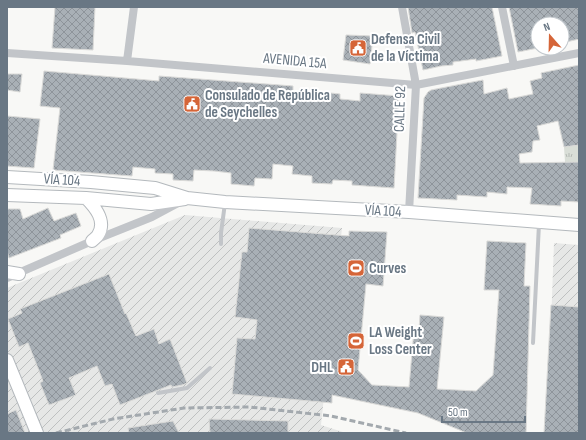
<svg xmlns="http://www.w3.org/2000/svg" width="586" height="440" font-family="'Sofia Sans Condensed',sans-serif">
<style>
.industrial{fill:url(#industrial-furrows)}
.grass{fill:url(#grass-tufts)}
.building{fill:url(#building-cross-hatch);stroke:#dadad8}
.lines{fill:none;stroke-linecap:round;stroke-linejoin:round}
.secondary-casing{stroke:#b4b9bd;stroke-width:14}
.lane{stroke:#c2c5c9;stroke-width:4}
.street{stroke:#c2c5c9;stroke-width:8}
.secondary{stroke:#fff;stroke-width:12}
.rail{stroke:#a3a9ae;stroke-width:3;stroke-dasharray:6 3;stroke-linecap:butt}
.labels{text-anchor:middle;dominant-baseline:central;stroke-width:4;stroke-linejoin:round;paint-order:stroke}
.poi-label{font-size:15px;font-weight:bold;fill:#697784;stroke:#fff;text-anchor:start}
.street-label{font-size:15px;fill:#697784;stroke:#fff}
</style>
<defs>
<pattern id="industrial-furrows" width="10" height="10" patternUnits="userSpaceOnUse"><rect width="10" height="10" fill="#e6e7e6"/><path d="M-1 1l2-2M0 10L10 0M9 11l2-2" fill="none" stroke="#bec0c0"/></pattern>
<pattern id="grass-tufts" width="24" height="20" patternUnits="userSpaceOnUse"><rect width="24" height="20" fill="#d9ded7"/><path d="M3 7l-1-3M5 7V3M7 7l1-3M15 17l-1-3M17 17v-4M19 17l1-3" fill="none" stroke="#b4b9b4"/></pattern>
<pattern id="building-cross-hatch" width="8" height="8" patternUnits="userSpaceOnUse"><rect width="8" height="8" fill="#a9b0b6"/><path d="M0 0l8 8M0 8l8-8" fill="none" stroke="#8e949a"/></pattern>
</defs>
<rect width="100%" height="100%" fill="#f8f8f6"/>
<path class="industrial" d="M185 215 342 228 321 425 346 433H7V288Z
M554 243 579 245V433H547Z"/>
<path class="grass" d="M579 145V162H565L564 147Z"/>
<path class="building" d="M55 7H95L93 50 52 48Z
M408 7H492L502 56 476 61V59L453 62V65L441 66 423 70 415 32 412 33Z
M509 7H579V39L562 43V24H538V48L518 52Z
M346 35 373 36 370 64 343 60Z
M579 65V145L564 147 558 121 537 126 540 140 533 141 532 152 519 154 520 163 579 162V202L561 201V206L530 204 532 188 507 187V194L487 192V197L457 195V200L418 198 424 98 428 92 431 90 467 83 483 80 484 94 507 88 509 99 533 94 530 81 542 78 541 73Z
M44 71 159 81V76L293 86V93L320 96 321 92 340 94V99L360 101V93L399 96 394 188 352 185V181L333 180 332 184 312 183V176L292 174 293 166 273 164 272 179 255 178 254 186 231 184V173L214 171 194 170 193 181 173 180V174L155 173V169L133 167 132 176 53 170 60 108 40 106Z
M7 74H22L20 92 7 90Z
M7 116 40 119 34 168 7 166Z
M48 208 54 221 76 213 81 226 60 235 61 238 9 258 7 251V209H20L23 219Z
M249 228 349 236V231L387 232 383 286 366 284 358 370 372 385 409 387 414 330H419L420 315 444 317 437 389 476 391 493 375 499 290H484L487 241 526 243 524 286H530L526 433H467L418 413 332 395V403L232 394 237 338 255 339 257 320 235 317 242 252H247Z
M109 274 125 314 126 313 136 336 154 329 159 344 170 339 187 383 182 385 172 387 171 385 120 405 112 384 105 386 97 366 69 378 76 395 49 405 40 383 43 381 28 343 19 347 8 319 22 313 20 309Z
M551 305 579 307V433H544Z
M16 410 25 433H7V414Z
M209 419 288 421V433H210Z
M173 421 179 433H129L128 428Z"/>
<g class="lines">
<g class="secondary-casing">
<path id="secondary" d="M7 177 91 182 155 188 187 198 225 202 409 212 579 225
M7 195 86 198 151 204 185 199
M86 198C95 207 107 221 98 235 97 237 94 239 92 241
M7 272 19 274
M7 360 37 433"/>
</g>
<path class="lane" d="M221 244V233L225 203
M533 343 539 224
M158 393 187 388 210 368"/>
<path class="street" d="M402 7 416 85 409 212
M502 7 514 66
M7 53 127 61 416 85 579 53
M127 61 134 7
M7 278 92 241 152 217 180 202"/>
<use href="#secondary" class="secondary"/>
<path class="rail" d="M56 433 113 419 184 408 250 407 331 416 406 433"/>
</g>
<defs>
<g id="civic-square" transform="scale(0.9)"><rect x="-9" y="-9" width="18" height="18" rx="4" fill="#d56538" stroke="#fff"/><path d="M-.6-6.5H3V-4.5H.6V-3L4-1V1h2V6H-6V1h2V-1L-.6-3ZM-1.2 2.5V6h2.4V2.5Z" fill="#fff"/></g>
<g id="stadium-square" transform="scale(0.9)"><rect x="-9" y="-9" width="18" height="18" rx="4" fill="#d56538" stroke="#fff"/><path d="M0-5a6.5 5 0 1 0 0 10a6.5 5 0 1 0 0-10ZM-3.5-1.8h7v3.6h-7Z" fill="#fff"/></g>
</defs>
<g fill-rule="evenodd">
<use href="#civic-square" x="358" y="48"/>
<use href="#civic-square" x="192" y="104"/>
<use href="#stadium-square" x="356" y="268"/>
<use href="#stadium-square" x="356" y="341"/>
<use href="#civic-square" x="346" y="367"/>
</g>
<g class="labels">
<g class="poi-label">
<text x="371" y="39">Defensa Civil<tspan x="371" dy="17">de la Víctima</tspan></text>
<text x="205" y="95">Consulado de República<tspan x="205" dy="17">de Seychelles</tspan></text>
<text x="369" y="268">Curves</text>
<text x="369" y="332">LA Weight<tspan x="369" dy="17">Loss Center</tspan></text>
<text x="333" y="367" text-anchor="end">DHL</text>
</g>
<g class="street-label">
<text transform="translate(295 61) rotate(5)">AVENIDA 15A</text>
<text transform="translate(400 109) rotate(-88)">CALLE 92</text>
<text transform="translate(62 180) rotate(4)">VÍA 104</text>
<text transform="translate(383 211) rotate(3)">VÍA 104</text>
</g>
</g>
<rect width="586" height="440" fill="none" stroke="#697784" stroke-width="16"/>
<g transform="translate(550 36) rotate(340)"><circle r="19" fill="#ffffff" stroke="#c3c9ce"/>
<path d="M0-3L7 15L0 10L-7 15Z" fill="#d56538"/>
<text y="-6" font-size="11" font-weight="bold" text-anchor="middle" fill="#697784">N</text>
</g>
<path d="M442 416v6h83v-6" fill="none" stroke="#697784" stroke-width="2"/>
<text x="448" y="416" font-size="12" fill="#697784" stroke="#ffffff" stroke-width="3" paint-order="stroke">50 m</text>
</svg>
